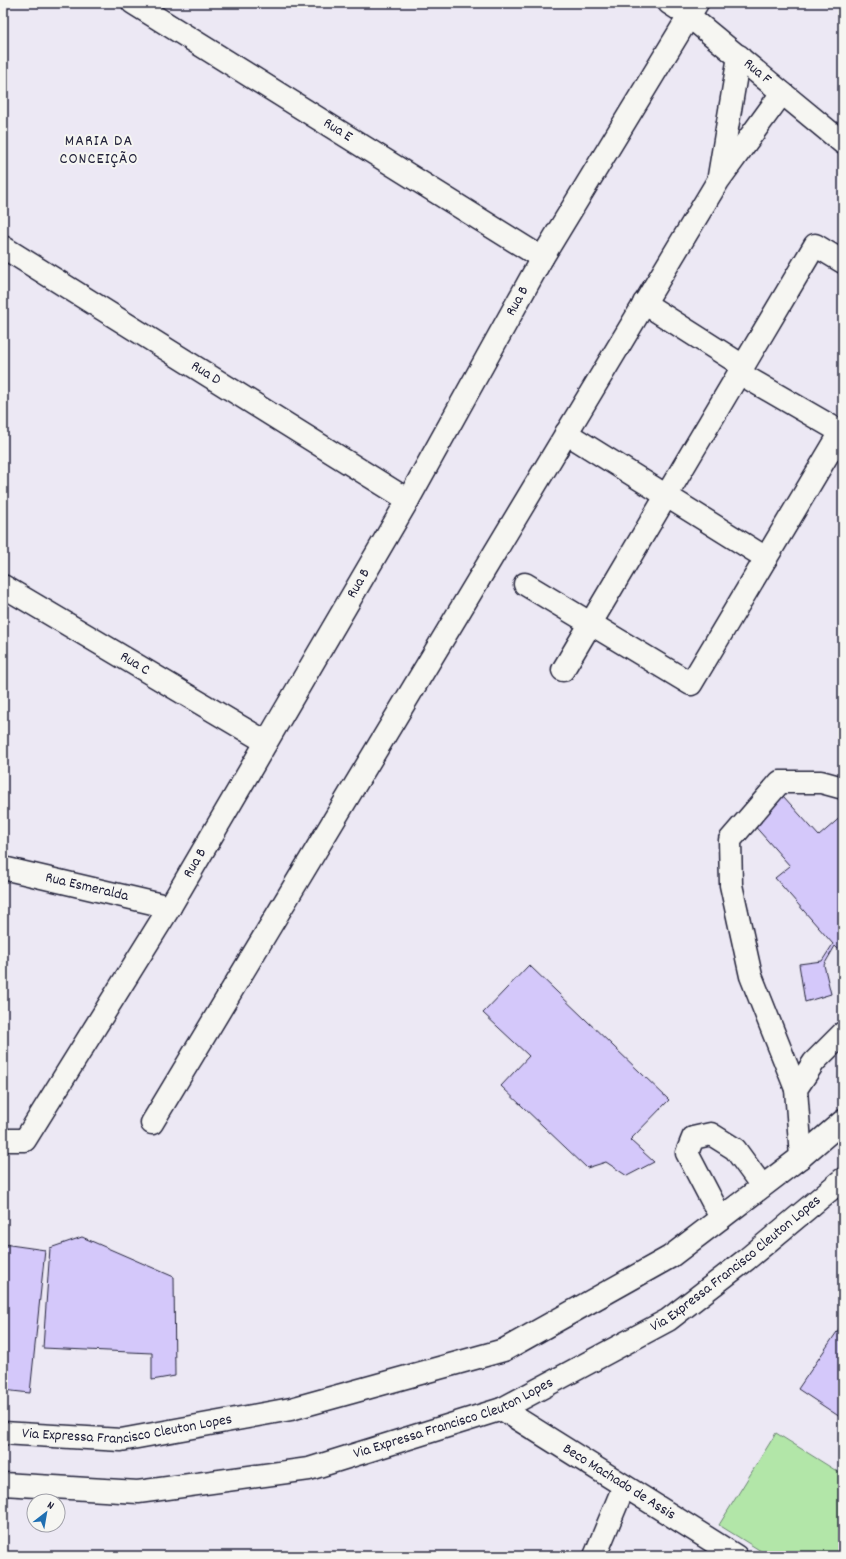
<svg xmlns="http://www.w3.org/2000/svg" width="846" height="1559" font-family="Dekko,sans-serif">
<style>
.green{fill:#b2e6a8;stroke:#6a8472}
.building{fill:#d4c8fa;stroke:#22223b}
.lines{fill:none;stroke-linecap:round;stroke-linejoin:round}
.minor-casing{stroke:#22223b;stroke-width:25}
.highway-casing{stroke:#22223b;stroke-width:25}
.minor{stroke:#f6f6f2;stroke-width:22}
.highway{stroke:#f6f6f2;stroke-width:22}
.labels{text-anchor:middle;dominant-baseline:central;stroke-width:4;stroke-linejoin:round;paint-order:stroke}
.street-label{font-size:15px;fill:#22223b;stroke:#f6f6f2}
.neighbourhood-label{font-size:16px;letter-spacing:1px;fill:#22223b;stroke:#f6f6f2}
</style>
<rect width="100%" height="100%" fill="#ece8f4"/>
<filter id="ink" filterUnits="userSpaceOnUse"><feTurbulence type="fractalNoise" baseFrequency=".025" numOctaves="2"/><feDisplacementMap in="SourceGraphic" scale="8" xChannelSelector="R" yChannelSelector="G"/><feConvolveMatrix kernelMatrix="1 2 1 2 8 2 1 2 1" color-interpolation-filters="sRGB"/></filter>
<g filter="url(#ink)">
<path class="green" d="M776 1433 843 1475V1556H769L719 1525Z"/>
<path class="building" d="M783 796 819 836 843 815V954L835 946 824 965 831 994 805 1002 799 964 822 961 833 944 775 878 790 866 752 823Z
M529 965 669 1100 630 1140 654 1162 627 1176 606 1162 587 1168 501 1086 529 1056 483 1013Z
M82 1237 174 1277 175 1376 152 1380V1353L43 1348 50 1248Z
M3 1244 45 1250 30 1393 3 1390Z
M843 1323V1419L798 1389Z"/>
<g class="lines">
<g class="minor-casing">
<g id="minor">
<path id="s1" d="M133 3 542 258"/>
<path id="s2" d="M669 3 689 16 843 143"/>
<path d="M719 176 739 56"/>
<path id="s3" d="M3 247 408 500"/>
<path d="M644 303 743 366"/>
<path d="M739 373 841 432"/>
<path d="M566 433 766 558"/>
<path d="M525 584 691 684 843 429"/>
<path id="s4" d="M3 586 266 742"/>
<path d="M563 670 815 245 843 262"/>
<path id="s5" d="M3 868 170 907"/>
<path d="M796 1089 751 976 731 885 730 840 780 782H821L843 788"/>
<path d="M152 1123 718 181 782 93"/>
<path id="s6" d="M3 1140H25L170 907 408 500 542 258 697 3"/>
<path d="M801 1157 796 1089 814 1062 843 1033"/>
<path d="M721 1218 687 1153 693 1138 711 1134 735 1149 762 1186"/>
<path id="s7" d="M502 1409 736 1556"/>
<path d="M595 1556 624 1486"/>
</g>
</g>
<g class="highway-casing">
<g id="highway">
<path id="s8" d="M3 1433 121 1440 291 1409 504 1350 670 1257 801 1157 843 1121"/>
<path id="s9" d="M3 1484 138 1492 309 1469 502 1409 668 1320 747 1259 843 1179"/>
</g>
</g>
<use href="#minor" class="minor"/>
<use href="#highway" class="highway"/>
</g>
</g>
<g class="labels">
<g class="street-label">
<text stroke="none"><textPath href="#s2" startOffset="112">Rua F</textPath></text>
<text stroke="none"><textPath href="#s1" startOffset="241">Rua E</textPath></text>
<text stroke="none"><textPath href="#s6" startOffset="995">Rua B</textPath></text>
<text stroke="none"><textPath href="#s3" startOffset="239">Rua D</textPath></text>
<text stroke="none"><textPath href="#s6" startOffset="671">Rua B</textPath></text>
<text stroke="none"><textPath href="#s4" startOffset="153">Rua C</textPath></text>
<text stroke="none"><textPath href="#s6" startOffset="347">Rua B</textPath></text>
<text stroke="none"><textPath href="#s5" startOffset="86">Rua Esmeralda</textPath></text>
<text stroke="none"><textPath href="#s9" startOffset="786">Via Expressa Francisco Cleuton Lopes</textPath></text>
<text stroke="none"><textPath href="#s9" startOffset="461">Via Expressa Francisco Cleuton Lopes</textPath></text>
<text stroke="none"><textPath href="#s8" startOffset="125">Via Expressa Francisco Cleuton Lopes</textPath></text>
<text stroke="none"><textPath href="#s7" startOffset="138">Beco Machado de Assis</textPath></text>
</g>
<g class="neighbourhood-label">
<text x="99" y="141">MARIA DA<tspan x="99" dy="18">CONCEIÇÃO</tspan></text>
</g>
</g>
<rect width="846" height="1559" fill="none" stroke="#f6f6f2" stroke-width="16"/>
<rect x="8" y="8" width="830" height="1543" fill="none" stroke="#22223b" stroke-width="1.5" filter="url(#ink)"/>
<g transform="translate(46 1513) rotate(31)"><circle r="19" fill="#f6f6f2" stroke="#a1a1a9"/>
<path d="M0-3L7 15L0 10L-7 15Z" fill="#1f6fb2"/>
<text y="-6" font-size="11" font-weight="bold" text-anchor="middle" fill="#22223b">N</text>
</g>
</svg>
